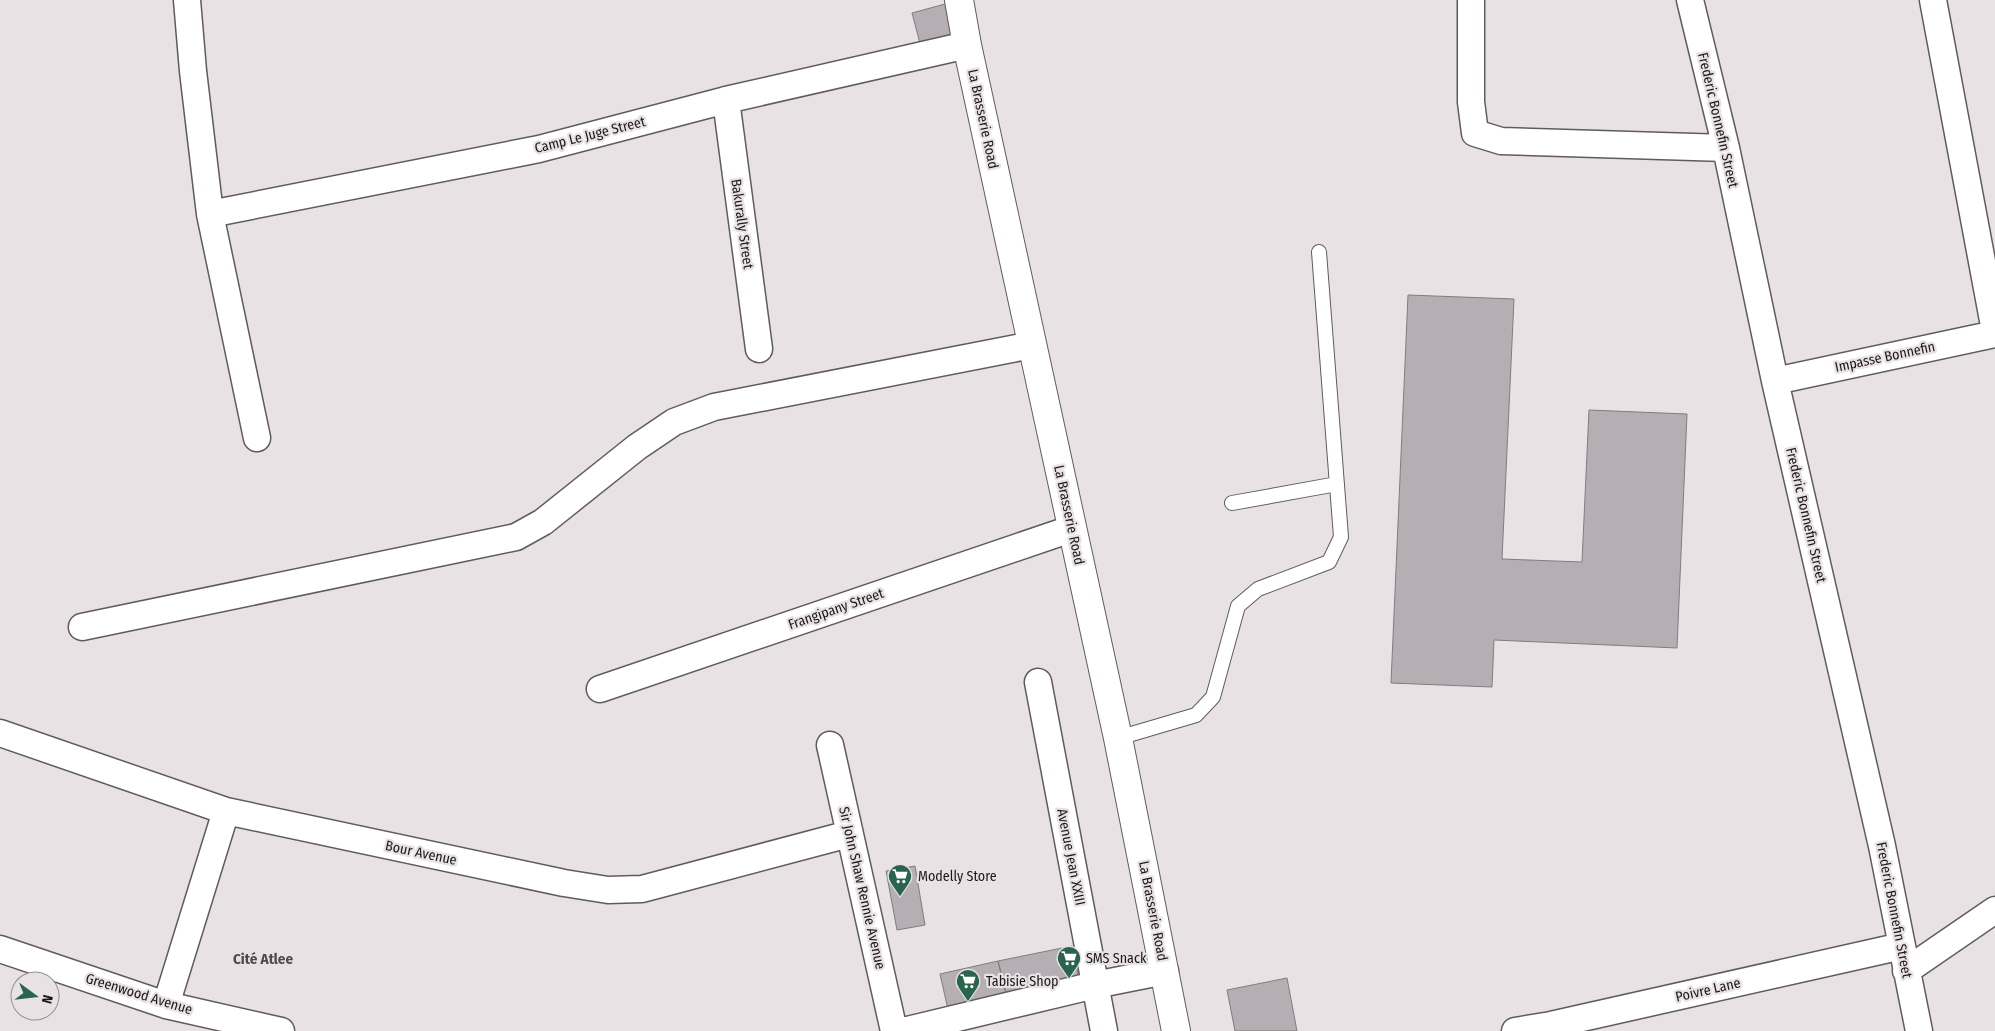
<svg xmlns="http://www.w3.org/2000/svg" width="1995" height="1031" font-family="'Fira Sans Condensed',sans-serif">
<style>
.building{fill:#b5aeb2;stroke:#827c7f}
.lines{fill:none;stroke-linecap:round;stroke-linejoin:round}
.service-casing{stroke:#615b5e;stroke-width:16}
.minor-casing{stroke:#615b5e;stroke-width:29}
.secondary-casing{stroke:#615b5e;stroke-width:30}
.service{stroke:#fff;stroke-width:14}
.minor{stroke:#fff;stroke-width:26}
.secondary{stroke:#fff;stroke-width:28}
.labels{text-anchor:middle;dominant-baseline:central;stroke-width:4.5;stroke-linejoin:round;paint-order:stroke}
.street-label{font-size:14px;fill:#1a1819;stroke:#e8e2e5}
.poi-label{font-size:14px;fill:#1a1819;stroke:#e8e2e5;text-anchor:start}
.neighbourhood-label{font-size:15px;font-weight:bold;fill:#504a4d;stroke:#e8e2e5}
</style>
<rect width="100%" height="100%" fill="#e8e2e5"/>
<path class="building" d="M956 1 965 35 921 47 912 13Z
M1408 295 1514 299 1502 559 1582 562 1589 410 1687 414 1677 648 1494 640 1492 687 1391 683Z
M915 866 925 925 897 930 886 871Z
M1072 946 1079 979 1007 998 998 961Z
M998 961 1007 998 949 1014 940 974Z
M1287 978 1297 1031H1235L1227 990Z"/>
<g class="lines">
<g class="service-casing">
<path id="service" d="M1232 503 1337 484
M1118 738 1196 715 1213 697 1238 606 1258 589 1329 562 1341 537 1319 252"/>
</g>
<g class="minor-casing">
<path id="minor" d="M187 0 193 71 210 214 257 438
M1471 0V102L1475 133 1501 141 1726 148
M1690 0 1726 148 1775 381 1882 846 1919 1031
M1933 0 1995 331
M726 100 759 349
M210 214 539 149 726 100 967 45
M1775 381 1995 334
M82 627 516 537 543 522 637 447 674 422 714 407 1032 345
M1038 682 1104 1031
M600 689 1071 529
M0 733 226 811 564 883 608 890 642 889 849 834
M830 745 894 1031
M0 949 166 1005 281 1031
M1906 971 1995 910
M166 1005 226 811
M903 1031 1095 985 1165 971
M1515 1031 1551 1025 1902 946"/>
</g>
<g class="secondary-casing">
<path id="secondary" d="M959 0 967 45 1118 738 1176 1031"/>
</g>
<use href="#service" class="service"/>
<use href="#minor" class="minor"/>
<use href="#secondary" class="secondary"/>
</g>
<defs>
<g id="supermarket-pin" transform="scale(1.25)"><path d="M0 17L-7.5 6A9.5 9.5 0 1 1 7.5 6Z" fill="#29644d" stroke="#e8e2e5"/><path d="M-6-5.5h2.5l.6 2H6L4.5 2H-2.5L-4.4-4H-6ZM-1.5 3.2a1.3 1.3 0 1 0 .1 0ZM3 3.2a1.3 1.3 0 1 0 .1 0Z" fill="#fff"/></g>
</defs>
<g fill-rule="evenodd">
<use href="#supermarket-pin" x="900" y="876"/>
<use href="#supermarket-pin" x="1069" y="958"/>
<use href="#supermarket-pin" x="968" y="981"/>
</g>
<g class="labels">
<g class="street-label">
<text transform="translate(983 119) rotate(78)">La Brasserie Road</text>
<text transform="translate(1718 120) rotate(77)">Frederic Bonnefin Street</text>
<text transform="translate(590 135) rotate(-14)">Camp Le Juge Street</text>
<text transform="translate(742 224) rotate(82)">Bakurally Street</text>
<text transform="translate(1885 357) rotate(-12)">Impasse Bonnefin</text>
<text transform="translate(1069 515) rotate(78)">La Brasserie Road</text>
<text transform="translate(1806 515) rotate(77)">Frederic Bonnefin Street</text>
<text transform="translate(836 609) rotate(-19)">Frangipany Street</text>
<text transform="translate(421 853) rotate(12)">Bour Avenue</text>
<text transform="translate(1071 857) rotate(79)">Avenue Jean XXIII</text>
<text transform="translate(862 888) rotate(77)">Sir John Shaw Rennie Avenue</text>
<text transform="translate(1894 910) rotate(79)">Frederic Bonnefin Street</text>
<text transform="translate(1153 911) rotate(79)">La Brasserie Road</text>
<text transform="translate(1708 990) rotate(-13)">Poivre Lane</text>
<text transform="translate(139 994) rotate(17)">Greenwood Avenue</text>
</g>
<g class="poi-label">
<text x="918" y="876">Modelly Store</text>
<text x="1086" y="958">SMS Snack</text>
<text x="986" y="981">Tabisie Shop</text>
</g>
<g class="neighbourhood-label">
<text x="263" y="959">Cité Atlee</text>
</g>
</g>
<g transform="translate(35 996) rotate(105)"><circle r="24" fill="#e8e2e5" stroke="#969193"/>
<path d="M0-4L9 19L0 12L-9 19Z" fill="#29644d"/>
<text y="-8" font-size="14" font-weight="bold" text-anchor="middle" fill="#1a1819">N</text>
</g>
</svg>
